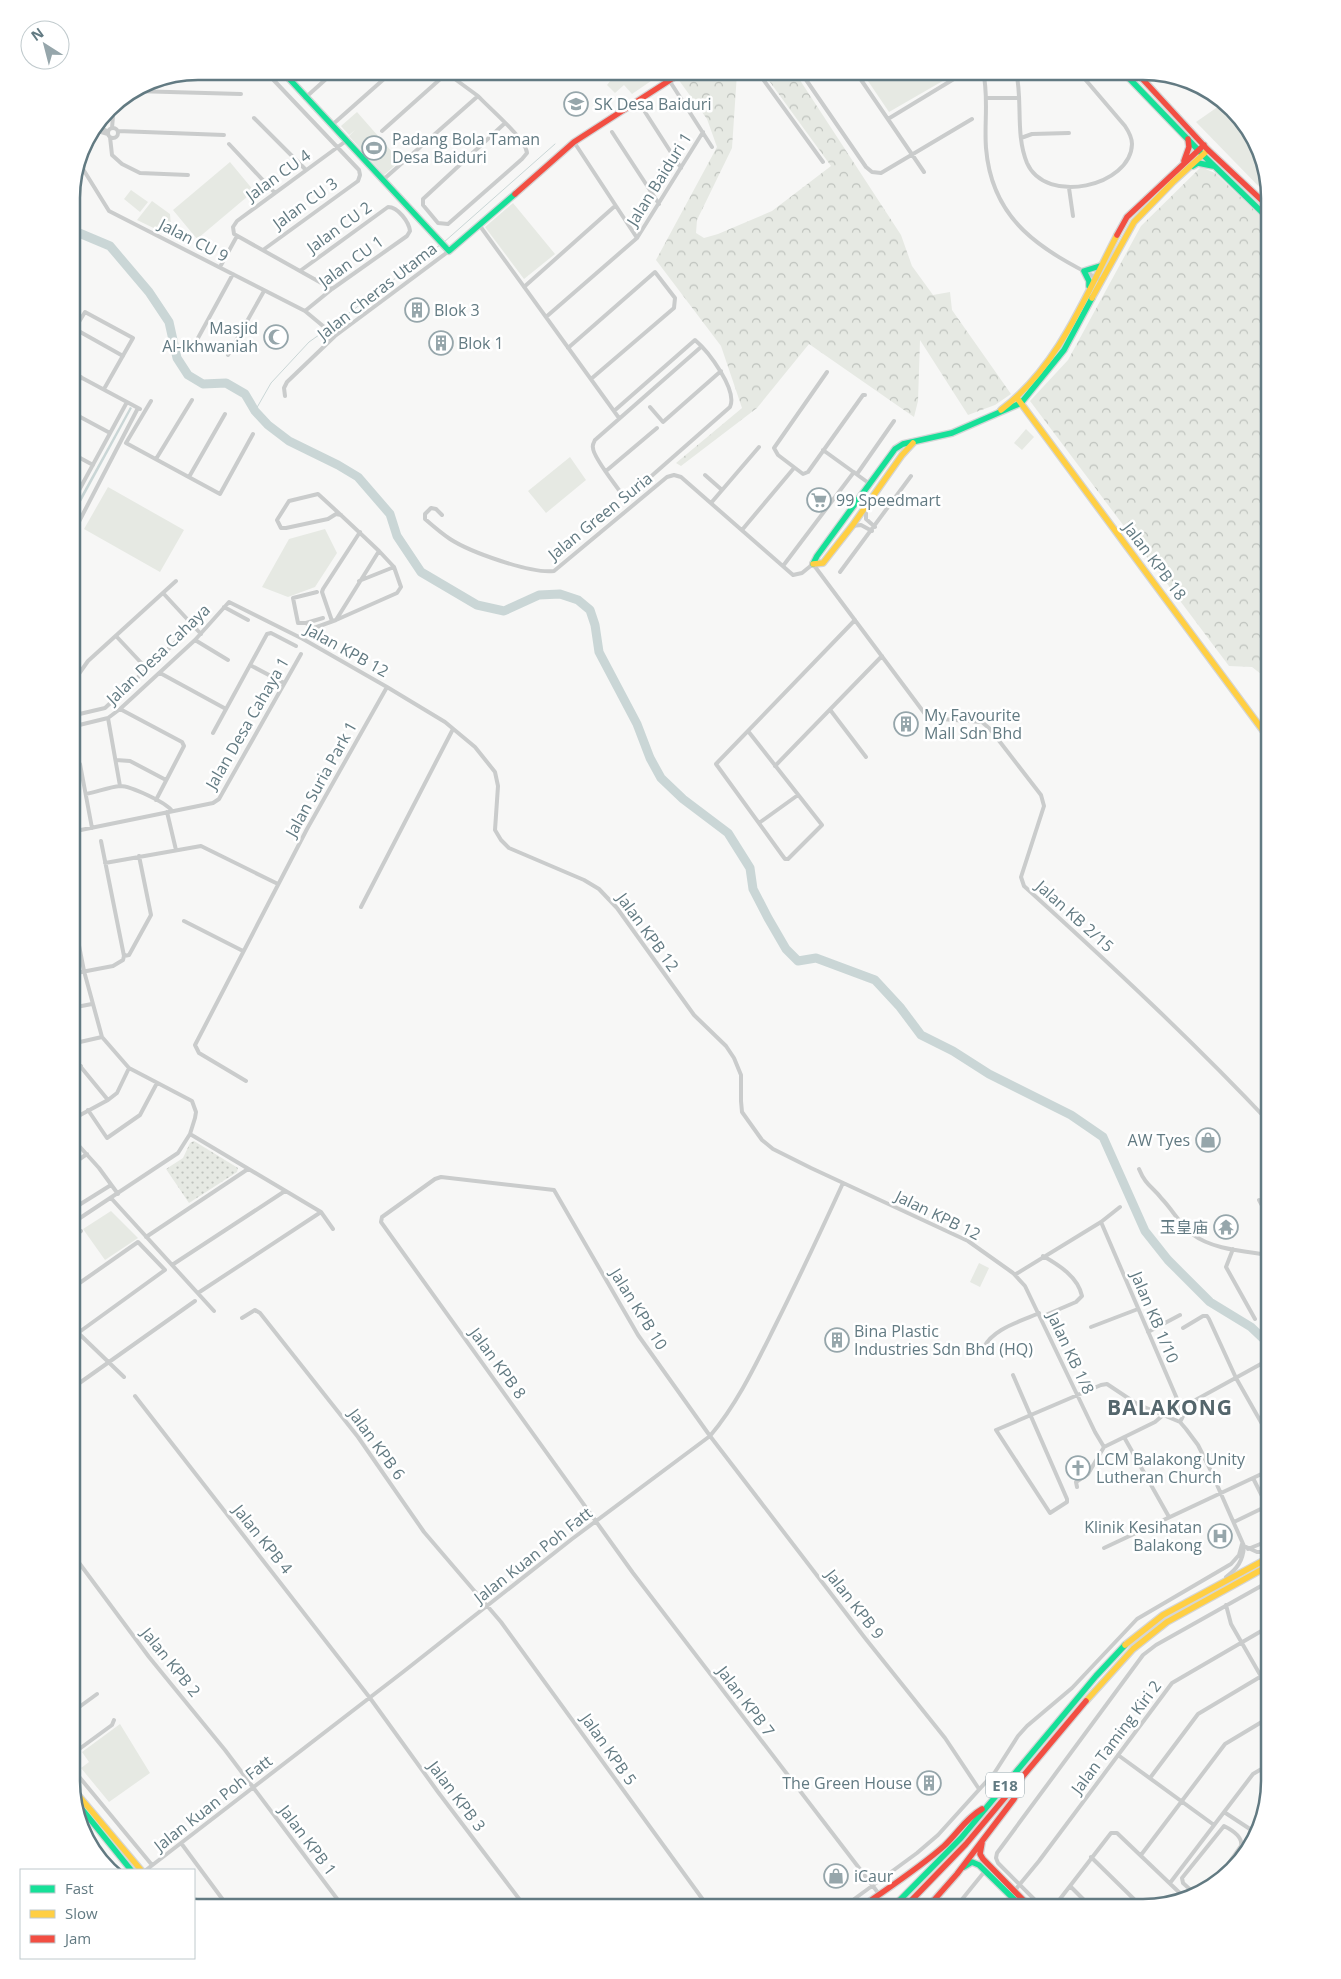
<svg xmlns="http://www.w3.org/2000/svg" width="1341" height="1979" font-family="'Open Sans','Noto Sans SC',sans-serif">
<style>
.grass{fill:url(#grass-dots)}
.forest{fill:url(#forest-crowns)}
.green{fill:#e6e9e3}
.water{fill:#cad6d6}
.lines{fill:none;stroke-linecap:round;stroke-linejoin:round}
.stream{stroke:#cad6d6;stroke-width:1}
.river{stroke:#cad6d6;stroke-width:9}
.fast-casing{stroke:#d4d5d6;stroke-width:8}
.slow-casing{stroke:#d4d5d6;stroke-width:8}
.jam-casing{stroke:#d4d5d6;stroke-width:8}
.street{stroke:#cacccc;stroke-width:4}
.fast{stroke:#16e098;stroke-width:5.5}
.slow{stroke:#ffcf43;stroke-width:5.5}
.jam{stroke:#f24e42;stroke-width:5.5}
.labels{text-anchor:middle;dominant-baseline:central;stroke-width:5;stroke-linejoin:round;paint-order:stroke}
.shield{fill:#fff;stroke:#91a2a8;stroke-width:1}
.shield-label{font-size:15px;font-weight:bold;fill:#627a82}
.poi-label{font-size:16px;fill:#627a82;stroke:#fff;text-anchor:start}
.street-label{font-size:16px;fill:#627a82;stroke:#fff}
.district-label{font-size:21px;font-weight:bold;letter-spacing:1px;fill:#54666c;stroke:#fff}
.rim{fill:none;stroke:#627a82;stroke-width:2.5}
</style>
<defs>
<pattern id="grass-dots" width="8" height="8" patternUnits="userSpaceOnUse" patternTransform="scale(1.25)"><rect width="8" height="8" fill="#e6e9e3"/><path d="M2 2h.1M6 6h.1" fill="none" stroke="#bec2bd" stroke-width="1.8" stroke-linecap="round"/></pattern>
<pattern id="forest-crowns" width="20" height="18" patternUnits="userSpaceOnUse" patternTransform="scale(1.25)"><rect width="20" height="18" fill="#e6e9e3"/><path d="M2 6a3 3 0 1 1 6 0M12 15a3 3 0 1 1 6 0" fill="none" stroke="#bec2bd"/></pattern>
</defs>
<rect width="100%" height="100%" fill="#f7f7f6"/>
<path class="grass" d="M194 1141 238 1168 237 1172 189 1203 166 1169 183 1158 190 1143Z"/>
<path class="forest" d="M691 71H739L737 73 732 148 697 220 696 233 704 238 718 234 772 211 831 166 762 71H794L901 235 912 266 933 295 950 292 952 310 1011 394 995 405 968 415 920 340 918 401 914 417 809 344 757 408 681 466 676 463 742 408 721 346 656 260 717 147 707 119 678 79Z
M1201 167 1215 173 1270 225V681L1252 667 1229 666 1030 401 1068 360 1141 226Z"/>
<path class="green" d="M609 71H644L651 81 632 94 624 85 615 93 607 85 614 76Z
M881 71H960L889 112 868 81Z
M1221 103 1253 135 1269 197 1196 122 1219 106Z
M357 112 400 161 384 175 349 136 355 130 349 135 341 126Z
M230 162 254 191 197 239 173 210Z
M131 190 148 202 140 212 124 199Z
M152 201 170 214 171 226 166 234 137 220Z
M513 203 555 254 524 279 485 227Z
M1026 429 1034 437 1022 450 1014 443Z
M570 457 586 480 546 513 528 491Z
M108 487 184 530 160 572 84 529Z
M325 529 337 553 315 587 288 597 262 587 289 539Z
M111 1211 138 1238 105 1260 83 1229Z
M979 1263 989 1268 980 1287 970 1282Z
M120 1724 150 1773 109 1802 81 1768 89 1762 82 1752Z"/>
<path class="water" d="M130 407 132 408 71 520V514Z"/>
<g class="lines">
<path class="stream" d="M443 243 555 144
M329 328 440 245
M255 411 271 383 309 342 326 330"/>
<path class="river" d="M72 230 110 246 149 292 169 322 177 358 188 375 203 384 226 383 245 394 255 411 268 425 289 441 338 465 358 477 390 514 397 536 421 572 477 605 504 611 539 595 560 594 578 600 590 610 595 625 599 652 637 724 650 758 661 778 683 799 728 833 750 868 753 889 768 918 786 949 798 961 816 958 875 980 900 1007 921 1035 953 1051 989 1074 1071 1115 1103 1137 1145 1231 1168 1260 1210 1302 1251 1327 1270 1345"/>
<g class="fast-casing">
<path id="fast" d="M282 71 449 251 515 194
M1123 72 1203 155 1270 220
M1193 166 1198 163 1213 166
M1089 286V281L1084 271 1100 266
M813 564 817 556 895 449 903 444 952 433 1021 403 1064 350 1092 298
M77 1803 131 1870
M964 1867 972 1862 979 1865 1023 1908
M892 1908 961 1838 1096 1676 1125 1645"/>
</g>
<g class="slow-casing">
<path id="slow" d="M1092 298 1134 222 1173 182 1208 150
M1017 398 1270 740
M1001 410C1058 367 1085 297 1117 235
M813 564 823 563 852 526 902 455 913 443
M1125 1645 1163 1615 1270 1557
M1086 1701 1133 1649 1167 1622 1270 1565
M73 1789 141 1870"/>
</g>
<g class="jam-casing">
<path id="jam" d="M1136 72 1208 150 1270 208
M1184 161 1189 147 1188 139
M515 194 574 142 684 71
M1117 235 1127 217 1204 145
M982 1843 980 1854 983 1859 1031 1908
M860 1908C888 1888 918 1869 944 1846 957 1834 966 1818 982 1809
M904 1908 966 1844 1086 1701
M927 1908 957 1874 1014 1799 1019 1789 1018 1783"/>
</g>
<path class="street" d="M444 71 478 96C489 108 526 139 527 153L522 159 448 224 438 223 423 205V199L505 123
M757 71 823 162
M800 71 866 167 872 172 881 173 972 119
M855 71 924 172
M983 71C989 96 984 123 986 148 992 222 1042 250 1101 280
M1016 71C1023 101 1015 134 1027 163 1046 206 1131 186 1132 144 1132 137 1129 132 1125 126L1078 71
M859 78 868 71
M669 80 712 147
M134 91 241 94
M305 98 335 71
M986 98H1018
M645 112 681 168
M254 118 306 170
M888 119 967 71
M97 125 108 132
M332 125 393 71
M108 133a5 5 0 1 1 10 0a5 5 0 1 1-10 0Z
M112 128 114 104
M94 130 108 134
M118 131 224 135
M382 131 447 73
M612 132 659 204
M110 137 112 155 122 164 140 173 188 175
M1021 138 1032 134 1069 133
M574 142 637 238
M229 144 275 193
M78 161 109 211 305 311 335 336
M384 179 478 96
M1069 188 1073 216
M480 226 619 418
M263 250 358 181 360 175 359 170 265 71
M220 267 237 236
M300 271 388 207C398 207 409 222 410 231L407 236 332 289 305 311
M524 287 615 206
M332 289 234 234 233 227 237 221 346 141
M546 317 637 238 703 132
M75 329 123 356
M71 335 85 312 133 338 104 389
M198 338 233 274
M568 348 655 272 675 298 674 308 591 379
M228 355 264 291
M71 372 140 409
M827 372 774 448 778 455 803 474 808 472 863 395H865
M71 394 81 377
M285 396 284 388 287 382 335 336 449 251
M151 401 126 443 220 494 253 434
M650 407 663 422 721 371
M614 411 695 340C708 351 738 390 730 407L631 494 621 493C615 484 593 457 593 448 592 445 594 442 595 440L701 347
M71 412 110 433
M823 450 870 484
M71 453 93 465
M156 459 192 400
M606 471 657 428
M857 474 894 421
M705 475 722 490
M189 477 225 414
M711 503 759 447
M71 505 127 402
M866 509V519L875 527
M442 515 436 509 431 508 425 514V519C433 526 441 533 450 539 470 552 531 574 554 571L667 477 674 475 681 477 793 575 802 573 813 564 928 718 982 722 990 729 1041 795 1044 806 1021 877 1024 886C1109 963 1192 1040 1270 1123
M852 526 861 525 872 531
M742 530 794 468
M71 537 138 408
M379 551 394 567
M783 566 854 472
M840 572 911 476
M163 593 201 634
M224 607 248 620
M336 620 397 593 401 587 394 567 359 581
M332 621 322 592 323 589 360 532
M306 623 323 618
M314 628 306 623H298L293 598 317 592
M116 636 147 669
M303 639 314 628 336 620 379 551C359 532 339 513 318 494L289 501 277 520 281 528H286L328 519 336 514 341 515
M195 640 228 660
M250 665 284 683
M160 673 226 709
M71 685 88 661 176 581
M120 709 182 742 184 746 156 800
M831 711 866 757
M71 716 105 708 193 626
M108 718 120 786
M71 727 108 718 120 709 195 640 229 602 303 639 387 687 445 722 475 747 495 772 498 786 495 830 501 840 509 848 584 880 599 889 617 908 694 1015 726 1046 734 1058 741 1075V1101L742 1112 762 1140 773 1149 811 1168 968 1241 1013 1273 1025 1286 1095 1432 1104 1447 1155 1422 1162 1416
M748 731 822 825 788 859H785L782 855 716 764 855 620
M213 733 267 634 271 633 296 646
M116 760 130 761 166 780
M80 764 92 828
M775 766 882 656
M86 794C97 792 109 787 120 786 131 786 167 803 172 811
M167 812 176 850
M759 823 798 795
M71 832 213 803 219 799 301 654
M105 863 201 846 278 884
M361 907 453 729
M184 921 243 951
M124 956 129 955 151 915 139 856
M71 974 113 966 123 960 124 956 101 841
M71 1008 92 1004
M71 1044 102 1037
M71 1055 108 1100
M71 1074 81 1066
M246 1081 199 1053 195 1045 307 829 387 687
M71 1104 80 1115
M88 1110 107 1138 140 1115 157 1083
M71 1120 108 1100 117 1093 129 1068
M190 1134 321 1212 333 1229
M71 1137 99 1168 118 1194
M71 1165 87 1154
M1139 1169C1146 1186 1152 1186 1162 1199 1172 1209 1181 1226 1192 1234 1213 1250 1245 1251 1270 1255
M111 1198 214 1311
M1259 1200 1270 1220
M71 1210 111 1185
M1101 1222 1181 1408 1183 1416 1180 1422
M71 1224 178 1153 190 1134 195 1118 196 1112 192 1101 129 1068 102 1037 84 971 71 905
M146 1237 248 1169
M71 1238 81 1231
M1233 1249 1226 1267 1255 1319
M172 1265 285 1191
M1016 1274 1101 1222 1120 1207
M198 1293 321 1212
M1041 1317 1076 1302 1082 1296C1078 1277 1059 1265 1043 1256
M242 1318 255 1310 260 1313 358 1437 424 1532 501 1622 709 1908
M71 1326 124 1377
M1091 1327 1138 1309
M1183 1328 1203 1316H1207L1209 1319 1236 1378 1270 1438
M1148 1332 1180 1315
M71 1338 165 1270 138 1242 71 1289
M984 1347C994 1328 1020 1322 1039 1313
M1013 1375 1067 1499V1502L1050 1513 996 1430 1101 1385 1107 1384 1137 1404 1180 1422 1186 1429 1198 1445 1210 1469 1244 1546C1243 1561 1237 1569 1226 1577
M71 1389 195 1301
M135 1396 370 1698 438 1792 526 1908
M1181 1408 1270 1359
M1261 1422 1270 1417
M1124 1437 1169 1517
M1253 1478 1270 1512
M1077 1487 1076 1482 1088 1474 1104 1447
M1234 1522 1267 1506
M1244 1546 1257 1552H1270
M1104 1548 1270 1470
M1248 1549 1270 1540
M71 1552 149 1657 225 1750 344 1908
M1226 1605 1231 1624 1270 1692
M71 1670 76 1667
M71 1713 97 1694
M71 1755 112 1725 114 1720
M1118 1755 1214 1825
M71 1767 152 1865
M1150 1778 1198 1714 1270 1671
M1224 1812 1256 1833
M181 1843 229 1908
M1141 1855 1225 1744 1270 1717
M1091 1857 1143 1908
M146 1870 403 1672 572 1539 710 1436C737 1404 755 1366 774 1328 798 1280 821 1231 843 1183
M1170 1883 1253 1774 1270 1764
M1070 1886 1092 1908
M879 1894 633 1573 381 1222 382 1217 435 1179 441 1177 554 1190 638 1335 710 1436 865 1638 945 1738 979 1789
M1195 1894 1183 1883 1182 1878 1224 1826C1232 1830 1243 1837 1241 1846L1214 1884
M1011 1895 1039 1861 1172 1683 1270 1626
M842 1908 917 1853 938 1835 995 1772 1018 1736 1027 1726 1072 1688 1137 1619 1231 1564 1239 1555 1242 1544
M955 1908 985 1871
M1043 1908 998 1863 996 1858 997 1853 1143 1655 1156 1645 1270 1581
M1053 1908 1111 1833H1117L1184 1897"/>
<use href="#fast" class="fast"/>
<use href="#slow" class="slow"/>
<use href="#jam" class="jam"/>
</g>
<defs>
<g id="school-ring" transform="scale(1.25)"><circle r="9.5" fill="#fff" stroke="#96a6ab" stroke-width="1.5"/><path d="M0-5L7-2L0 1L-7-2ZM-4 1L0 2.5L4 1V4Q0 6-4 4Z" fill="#96a6ab"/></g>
<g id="stadium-ring" transform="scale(1.25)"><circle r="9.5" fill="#fff" stroke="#96a6ab" stroke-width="1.5"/><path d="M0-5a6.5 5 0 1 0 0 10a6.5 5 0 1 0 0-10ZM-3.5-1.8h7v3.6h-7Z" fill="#96a6ab"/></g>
<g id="building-ring" transform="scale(1.25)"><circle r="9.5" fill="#fff" stroke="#96a6ab" stroke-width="1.5"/><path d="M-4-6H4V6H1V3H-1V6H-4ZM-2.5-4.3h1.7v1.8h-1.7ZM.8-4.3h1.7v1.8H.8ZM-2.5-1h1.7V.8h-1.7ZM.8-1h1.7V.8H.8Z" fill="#96a6ab"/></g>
<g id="mosque-ring" transform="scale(1.25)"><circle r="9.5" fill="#fff" stroke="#96a6ab" stroke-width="1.5"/><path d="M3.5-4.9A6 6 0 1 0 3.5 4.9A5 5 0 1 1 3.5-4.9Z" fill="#96a6ab"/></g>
<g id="supermarket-ring" transform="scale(1.25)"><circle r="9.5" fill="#fff" stroke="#96a6ab" stroke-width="1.5"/><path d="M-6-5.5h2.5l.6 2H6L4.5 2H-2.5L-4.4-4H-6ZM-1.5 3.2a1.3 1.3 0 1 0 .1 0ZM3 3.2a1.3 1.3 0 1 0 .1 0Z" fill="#96a6ab"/></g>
<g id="shop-ring" transform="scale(1.25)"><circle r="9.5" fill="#fff" stroke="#96a6ab" stroke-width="1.5"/><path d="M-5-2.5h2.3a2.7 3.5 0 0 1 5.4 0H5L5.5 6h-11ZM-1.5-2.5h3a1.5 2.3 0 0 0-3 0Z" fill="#96a6ab"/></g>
<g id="temple-ring" transform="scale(1.25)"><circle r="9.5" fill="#fff" stroke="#96a6ab" stroke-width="1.5"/><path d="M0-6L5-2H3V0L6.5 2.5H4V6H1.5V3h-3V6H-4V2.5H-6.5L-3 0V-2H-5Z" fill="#96a6ab"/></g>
<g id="church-ring" transform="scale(1.25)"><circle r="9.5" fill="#fff" stroke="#96a6ab" stroke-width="1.5"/><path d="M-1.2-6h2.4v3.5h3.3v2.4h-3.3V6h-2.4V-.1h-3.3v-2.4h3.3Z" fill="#96a6ab"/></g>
<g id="hospital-ring" transform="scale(1.25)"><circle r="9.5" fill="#fff" stroke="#96a6ab" stroke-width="1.5"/><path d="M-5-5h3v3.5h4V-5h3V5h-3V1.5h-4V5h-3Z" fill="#96a6ab"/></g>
</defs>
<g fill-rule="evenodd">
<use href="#school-ring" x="576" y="104"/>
<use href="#stadium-ring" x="374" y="148"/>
<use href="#building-ring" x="417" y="310"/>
<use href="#mosque-ring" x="276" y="337"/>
<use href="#building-ring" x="441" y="343"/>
<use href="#supermarket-ring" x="819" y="500"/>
<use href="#building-ring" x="906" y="724"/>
<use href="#shop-ring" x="1208" y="1140"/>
<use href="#temple-ring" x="1226" y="1227"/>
<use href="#building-ring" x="837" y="1340"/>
<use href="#church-ring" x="1078" y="1468"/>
<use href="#hospital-ring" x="1220" y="1536"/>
<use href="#building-ring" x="929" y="1783"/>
<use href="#shop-ring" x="836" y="1876"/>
</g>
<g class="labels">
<rect class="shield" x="986" y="1772.5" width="38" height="25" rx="4"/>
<g class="shield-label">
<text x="1005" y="1785">E18</text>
</g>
<g class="poi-label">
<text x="594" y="104">SK Desa Baiduri</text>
<text x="392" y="139">Padang Bola Taman<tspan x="392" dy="18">Desa Baiduri</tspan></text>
<text x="434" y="310">Blok 3</text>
<text x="258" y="328" text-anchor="end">Masjid<tspan x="258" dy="18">Al-Ikhwaniah</tspan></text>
<text x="458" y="343">Blok 1</text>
<text x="836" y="500">99 Speedmart</text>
<text x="924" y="715">My Favourite<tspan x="924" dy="18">Mall Sdn Bhd</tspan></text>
<text x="1190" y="1140" text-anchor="end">AW Tyes</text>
<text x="1208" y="1227" text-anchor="end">玉皇庙</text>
<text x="854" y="1331">Bina Plastic<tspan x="854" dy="18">Industries Sdn Bhd (HQ)</tspan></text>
<text x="1096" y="1459">LCM Balakong Unity<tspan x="1096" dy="18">Lutheran Church</tspan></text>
<text x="1202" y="1527" text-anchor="end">Klinik Kesihatan<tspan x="1202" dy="18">Balakong</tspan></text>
<text x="912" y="1783" text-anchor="end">The Green House</text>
<text x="854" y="1876">iCaur</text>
</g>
<g class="street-label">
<text transform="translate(278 175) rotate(-36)">Jalan CU 4</text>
<text transform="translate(659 179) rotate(-58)">Jalan Baiduri 1</text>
<text transform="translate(305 203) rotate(-36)">Jalan CU 3</text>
<text transform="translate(339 227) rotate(-36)">Jalan CU 2</text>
<text transform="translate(194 240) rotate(27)">Jalan CU 9</text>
<text transform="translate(351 261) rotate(-36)">Jalan CU 1</text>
<text transform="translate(377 291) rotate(-38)">Jalan Cheras Utama</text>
<text transform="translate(600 516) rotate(-39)">Jalan Green Suria</text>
<text transform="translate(1155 561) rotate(53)">Jalan KPB 18</text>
<text transform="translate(347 650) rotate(29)">Jalan KPB 12</text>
<text transform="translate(158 654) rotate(-44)">Jalan Desa Cahaya</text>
<text transform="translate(247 723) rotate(-60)">Jalan Desa Cahaya 1</text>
<text transform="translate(321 779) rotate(-61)">Jalan Suria Park 1</text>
<text transform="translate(1075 916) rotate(42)">Jalan KB 2/15</text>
<text transform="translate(648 932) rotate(54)">Jalan KPB 12</text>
<text transform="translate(938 1215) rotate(26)">Jalan KPB 12</text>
<text transform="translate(639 1309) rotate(58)">Jalan KPB 10</text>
<text transform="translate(1155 1317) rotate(67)">Jalan KB 1/10</text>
<text transform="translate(1071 1353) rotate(65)">Jalan KB 1/8</text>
<text transform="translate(498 1363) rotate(54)">Jalan KPB 8</text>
<text transform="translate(377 1444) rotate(54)">Jalan KPB 6</text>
<text transform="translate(263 1539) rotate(51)">Jalan KPB 4</text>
<text transform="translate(533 1555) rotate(-38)">Jalan Kuan Poh Fatt</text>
<text transform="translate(855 1604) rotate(52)">Jalan KPB 9</text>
<text transform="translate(171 1662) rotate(51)">Jalan KPB 2</text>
<text transform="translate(746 1701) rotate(53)">Jalan KPB 7</text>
<text transform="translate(1116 1737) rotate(-53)">Jalan Taming Kiri 2</text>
<text transform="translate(609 1749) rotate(55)">Jalan KPB 5</text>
<text transform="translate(457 1796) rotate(53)">Jalan KPB 3</text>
<text transform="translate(213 1803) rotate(-38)">Jalan Kuan Poh Fatt</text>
<text transform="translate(308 1840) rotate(53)">Jalan KPB 1</text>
</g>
<g class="district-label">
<text x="1170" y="1407">BALAKONG</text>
</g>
</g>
<path d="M0 0H1341V1979H0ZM198 80H1143A118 118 0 0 1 1261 198V1781A118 118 0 0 1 1143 1899H198A118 118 0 0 1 80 1781V198A118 118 0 0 1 198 80Z" fill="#fff" fill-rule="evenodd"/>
<path class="rim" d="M198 80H1143A118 118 0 0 1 1261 198V1781A118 118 0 0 1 1143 1899H198A118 118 0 0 1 80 1781V198A118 118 0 0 1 198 80Z"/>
<rect x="20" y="1869" width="175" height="90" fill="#ffffff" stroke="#c0cacd"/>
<rect x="30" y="1885" width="25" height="8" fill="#16e098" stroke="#c0cacd"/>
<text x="65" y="1894" font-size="15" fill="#627a82">Fast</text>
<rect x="30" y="1910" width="25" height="8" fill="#ffcf43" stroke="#c0cacd"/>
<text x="65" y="1919" font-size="15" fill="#627a82">Slow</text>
<rect x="30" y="1935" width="25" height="8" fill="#f24e42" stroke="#c0cacd"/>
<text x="65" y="1944" font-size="15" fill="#627a82">Jam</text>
<g transform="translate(45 45) rotate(324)"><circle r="24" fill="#ffffff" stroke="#c0cacd"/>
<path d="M0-4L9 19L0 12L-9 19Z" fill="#96a6ab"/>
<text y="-8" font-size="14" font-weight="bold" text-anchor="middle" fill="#627a82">N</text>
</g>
</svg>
